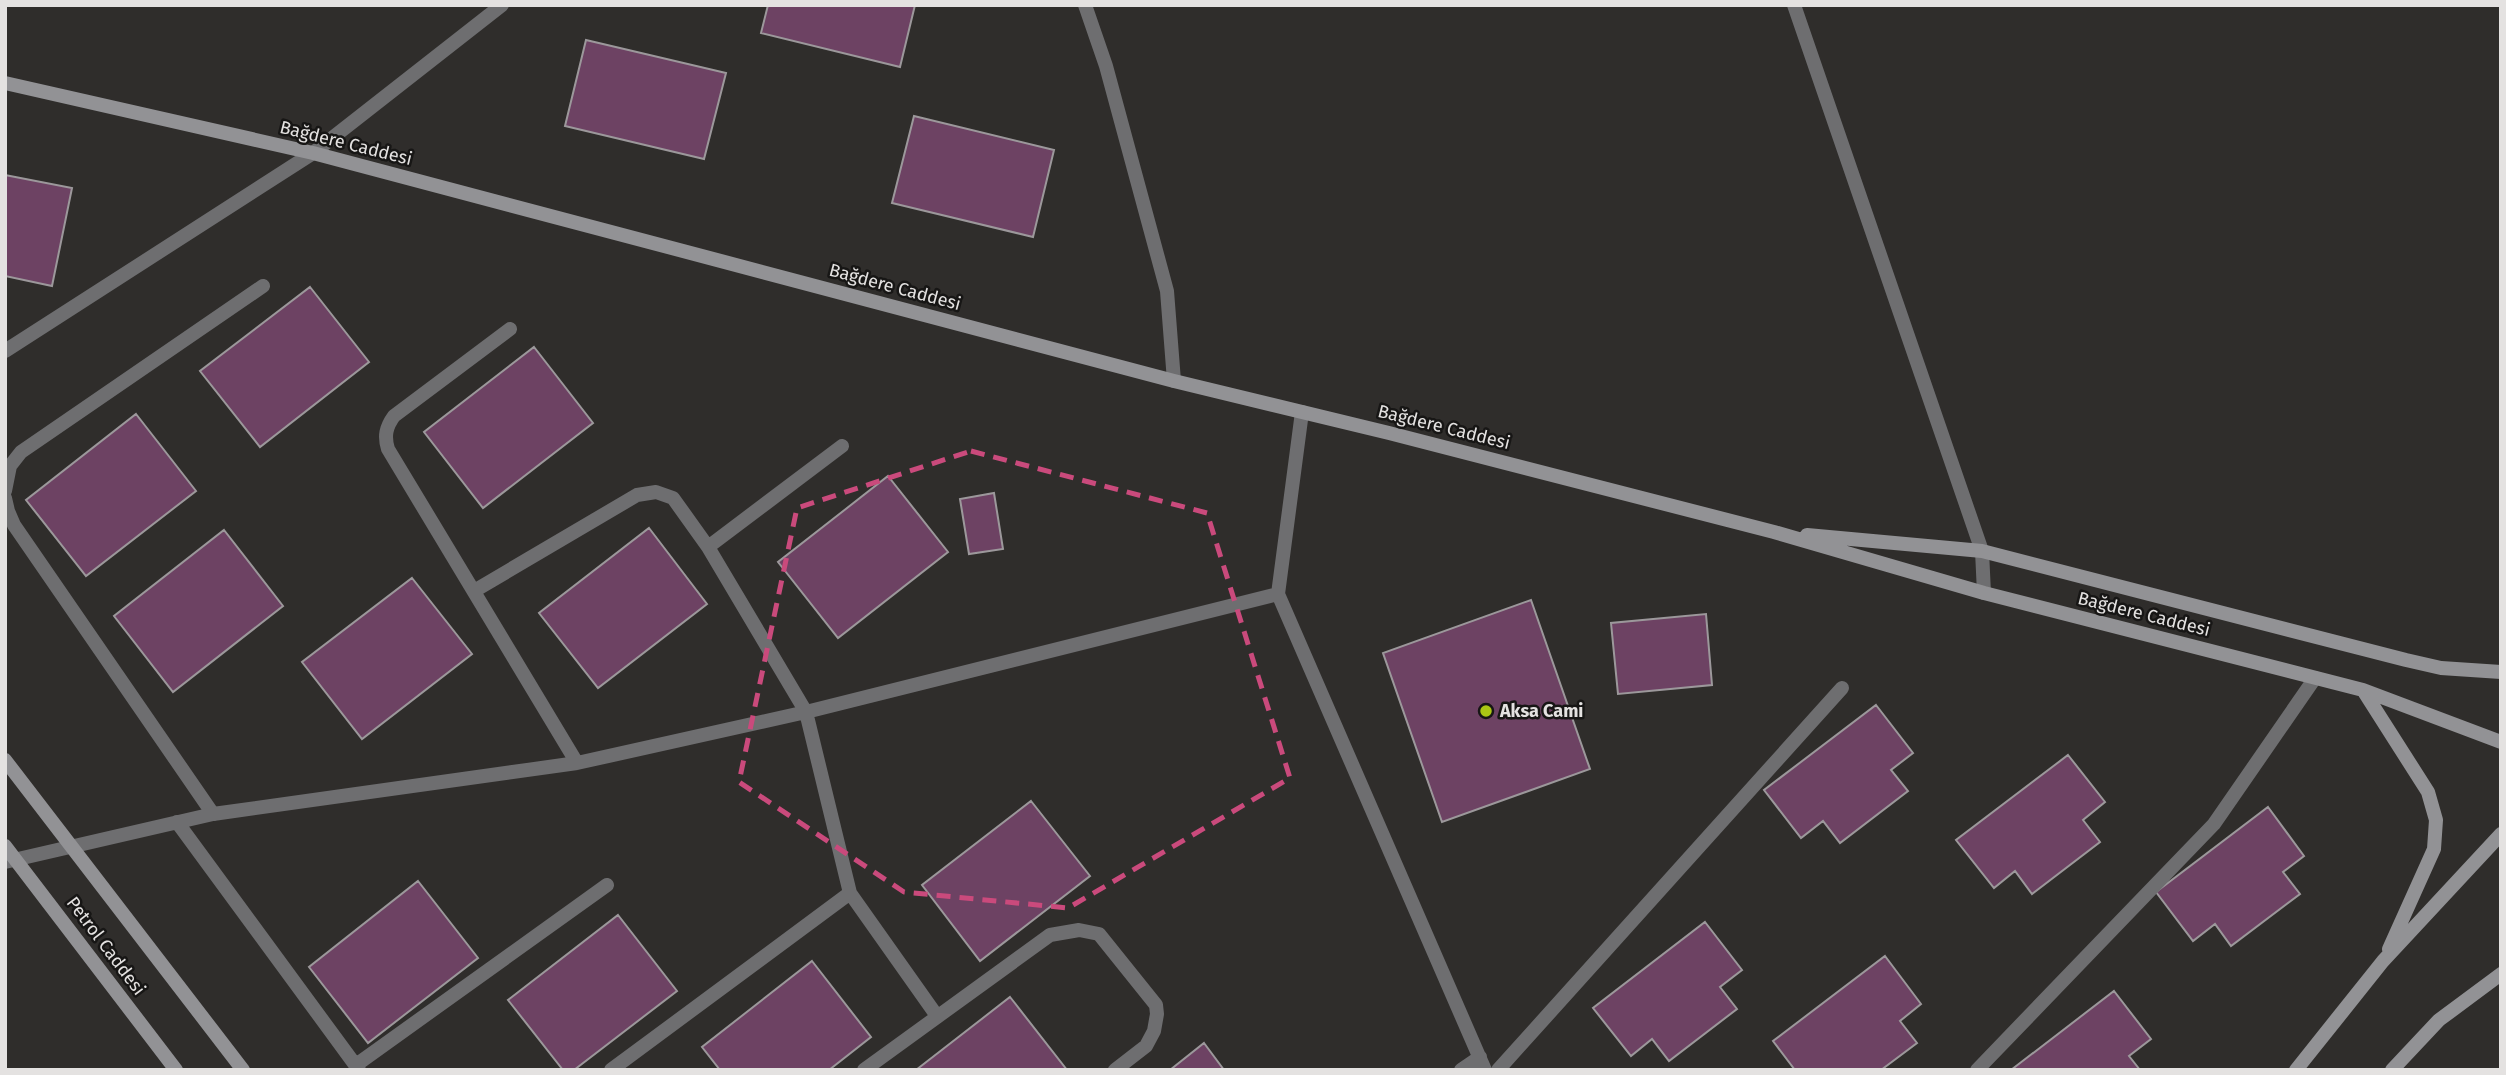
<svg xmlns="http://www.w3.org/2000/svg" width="2506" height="1075" font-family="'Fira Sans',sans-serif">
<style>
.building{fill:#6d4263;stroke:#9c989b;stroke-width:2}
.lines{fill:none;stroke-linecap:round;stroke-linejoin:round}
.service{stroke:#6e6e70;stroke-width:14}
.minor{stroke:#6e6e70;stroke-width:14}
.secondary{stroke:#929295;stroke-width:14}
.marked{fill:none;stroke:#ca4a7c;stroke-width:5;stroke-dasharray:14 9;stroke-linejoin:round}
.poi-dot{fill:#abc614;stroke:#171615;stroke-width:2.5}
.labels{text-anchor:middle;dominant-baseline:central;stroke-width:5;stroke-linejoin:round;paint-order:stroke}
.street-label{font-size:18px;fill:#e4e2e1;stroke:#171615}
.poi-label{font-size:18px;font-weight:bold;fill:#e4e2e1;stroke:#171615;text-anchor:start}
</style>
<rect width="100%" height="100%" fill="#2f2d2b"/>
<path class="building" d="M768 5H915L900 67 761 33Z
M586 40 726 73 704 159 565 126Z
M914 116 1054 150 1033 237 892 203Z
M5 175 72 188 52 286 5 276Z
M310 287 369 362 260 447 200 371Z
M534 347 593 423 483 508 424 432Z
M136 414 196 491 86 576 26 500Z
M888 476 948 552 838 638 778 562Z
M994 493 1003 549 969 554 960 499Z
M649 528 707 604 598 688 539 613Z
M224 530 283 606 173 692 114 616Z
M412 578 472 654 362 739 302 662Z
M1531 600 1590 769 1442 822 1383 653Z
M1706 614 1712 685 1618 694 1611 623Z
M1876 705 1913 753 1891 770 1908 791 1840 843 1823 821 1801 838 1764 790Z
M2068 755 2105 802 2083 820 2100 842 2032 894 2015 871 1994 888 1956 840Z
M1031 801 1090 876 980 961 922 885Z
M2268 807 2304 856 2283 872 2300 894 2231 946 2215 924 2193 941 2156 892Z
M418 881 478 958 368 1043 309 967Z
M618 915 677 991 574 1070H563L508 1000Z
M1705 922 1742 970 1720 987 1737 1009 1669 1061 1652 1039 1631 1056 1593 1008Z
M1885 956 1921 1004 1900 1021 1917 1043 1881 1070H1795L1773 1041Z
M812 961 871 1037 829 1070H720L702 1047Z
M2114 991 2151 1039 2129 1056 2140 1070H2011Z
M1010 997 1067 1070H916Z
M1204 1043 1224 1070H1170Z"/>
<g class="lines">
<path class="service" d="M5 491 10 466 21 452 263 286
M5 498 8 511 14 525 213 814
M1498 1070 1842 688
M1977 1070 2214 824 2315 678"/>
<path class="minor" d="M1085 5 1106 66 1167 291 1174 381
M1794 5 1982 551 1984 593
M510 329 394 416C386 427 384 436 388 449L577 763
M5 351 313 153 502 5
M708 547 842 446
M474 591 637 495 656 492 673 498 708 547 806 712 850 893 937 1016
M1278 594 1485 1070
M177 822 359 1070
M5 862 213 814 577 763 806 712 1278 594 1302 412
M356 1065 607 885
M611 1070 850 893
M864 1070 1050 935 1079 930 1099 934 1156 1005 1157 1014 1154 1031 1146 1046 1115 1070
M1461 1070 1480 1057"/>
<path class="secondary" d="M5 83 313 153 1174 381 1389 433 1774 532 1984 593 2363 690 2501 742
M1807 535 1982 551 2406 660 2441 668 2501 672
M2363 690 2428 792 2436 820 2434 849 2389 949
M5 760 243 1070
M5 846 176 1070
M2296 1070 2383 961 2501 834
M2392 1070 2439 1020 2501 974"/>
</g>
<path class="marked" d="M971 451 1207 513 1290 778 1068 908 904 892 739 782 797 508Z"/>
<circle class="poi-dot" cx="1486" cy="711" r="7"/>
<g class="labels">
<g class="street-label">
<text transform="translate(346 143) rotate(14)">Bağdere Caddesi</text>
<text transform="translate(895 287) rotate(15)">Bağdere Caddesi</text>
<text transform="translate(1444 427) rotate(14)">Bağdere Caddesi</text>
<text transform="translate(2144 614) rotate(14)">Bağdere Caddesi</text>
<text transform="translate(106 946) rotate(53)">Petrol Caddesi</text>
</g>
<g class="poi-label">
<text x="1500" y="711">Aksa Cami</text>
</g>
</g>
<rect width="2506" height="1075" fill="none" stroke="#e4e2e1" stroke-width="14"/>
</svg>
